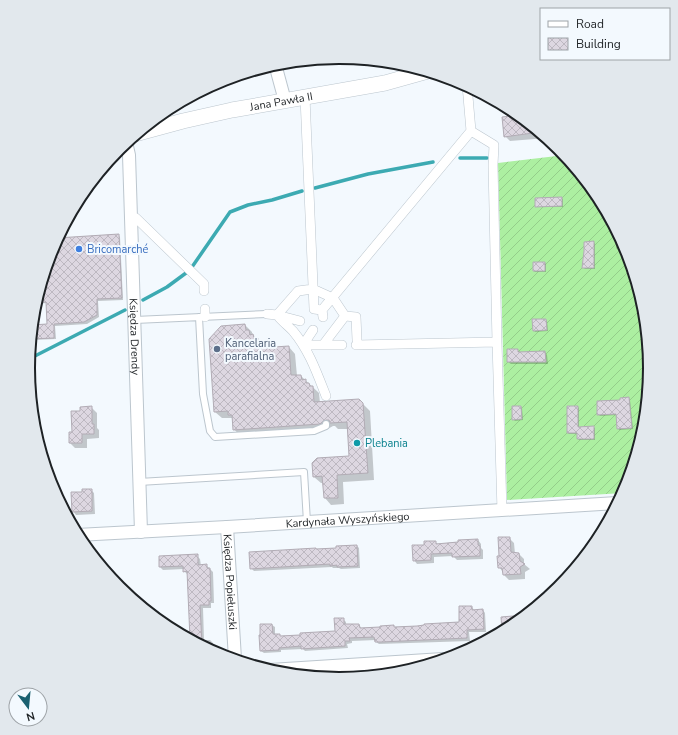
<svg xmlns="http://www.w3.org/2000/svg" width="678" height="735" font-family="'Nunito Sans',sans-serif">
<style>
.garden{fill:url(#garden-furrows)}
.shadow{fill:#0003}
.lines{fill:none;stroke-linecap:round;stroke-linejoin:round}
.stream{stroke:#3caab2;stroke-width:3.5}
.building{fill:url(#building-cross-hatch);stroke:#b2acb5}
.service-casing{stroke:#bcc6ce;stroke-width:8}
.pedestrian-casing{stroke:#bcc6ce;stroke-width:10}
.minor-casing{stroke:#bcc6ce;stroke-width:14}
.tertiary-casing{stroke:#bcc6ce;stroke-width:16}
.service{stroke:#fff;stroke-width:6}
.pedestrian{stroke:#fff;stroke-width:9}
.minor{stroke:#fff;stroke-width:12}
.tertiary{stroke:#fff;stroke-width:15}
.shop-dot{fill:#3f7fe0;stroke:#f3f9fe;stroke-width:1.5}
.service-dot{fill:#5c6f8a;stroke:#f3f9fe;stroke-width:1.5}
.culture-dot{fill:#0f9aa8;stroke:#f3f9fe;stroke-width:1.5}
.labels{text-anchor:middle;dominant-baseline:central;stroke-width:4;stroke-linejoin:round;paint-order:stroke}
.street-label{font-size:11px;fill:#1e2225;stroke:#f3f9fe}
.shop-label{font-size:11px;fill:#366cbe;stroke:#f3f9fe;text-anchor:start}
.service-label{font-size:11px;fill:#4e5e75;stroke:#f3f9fe;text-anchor:start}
.culture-label{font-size:11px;fill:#0d838f;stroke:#f3f9fe;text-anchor:start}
.rim{fill:none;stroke:#1e2225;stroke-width:2}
</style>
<defs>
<pattern id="garden-furrows" width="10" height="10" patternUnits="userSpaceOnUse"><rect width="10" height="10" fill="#acefa1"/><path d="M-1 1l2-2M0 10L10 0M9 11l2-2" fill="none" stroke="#94cd8a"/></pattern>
<pattern id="building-cross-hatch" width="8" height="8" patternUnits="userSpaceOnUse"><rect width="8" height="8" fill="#ddd7e1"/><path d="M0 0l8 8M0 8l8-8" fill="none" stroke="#bdb8c1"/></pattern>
</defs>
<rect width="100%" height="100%" fill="#f3f9fe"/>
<path class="garden" d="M565 155 598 195 626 249 644 307 650 368 644 428 626 487 623 493 507 500 498 163Z"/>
<path class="shadow" d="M520 116 547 138 510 141 505 136 503 118Z
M561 198 563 199V207H538L536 206Z
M118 235 120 237 123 300 98 301 99 317 87 324 55 326 56 339 31 340 35 351 29 353 32 326 48 325 47 303 35 304 52 248 57 239Z
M616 241H622L627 249 618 250 616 248Z
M594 242 595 244V269H585L583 267Z
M544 263 546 264V272H535L534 271Z
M546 320 547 321 548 331 535 332 534 330Z
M245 325 252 332V333L256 338 258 339 264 346 265 349 289 347 295 354 297 376H301L319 393 320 403 363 404 370 411 374 480 343 482 344 504 331 505 325 498 324 483H321L314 477 350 457 348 429H338L335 426H333L326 430 240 436 234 429 233 418H222L215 412Z
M517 350 520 352H545L547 355 548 364H511L508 362Z
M629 398 630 400 633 429 619 430 618 428 617 415 600 416 598 414 621 401Z
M91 407 97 413V428L99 430V438L87 439V448H75L70 443 81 412Z
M521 407 522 408 523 420 515 421 513 419Z
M578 407 579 408V428L593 427 595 428V440H579L578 439V434H569L568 433Z
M91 490 94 493 95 514 76 515 73 511 83 493Z
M509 538 514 543 515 554H519L524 559V564L530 569 525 572V579L509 580 504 575 503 572 499 567 500 557Z
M478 540 481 544V548L483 550V559L457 560 453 556 434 557V563L417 564 414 560 426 545 435 542 438 544Z
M357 546 359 548 360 568 341 569 339 568H333L332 567 254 571 251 568 337 549Z
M197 556 200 559 201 566 206 565 213 572 214 603H211V608H203L204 640H210L213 643 214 651 191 639 188 575 184 571V569L163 570 160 567Z
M472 607 474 610H483L485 613 486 632H469L470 641 379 644 376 642V640L352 641V643L347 644 348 648 305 651 303 649 281 650V652L264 653 261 651 272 625 275 627V635L281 637 336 632 343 619 346 622V625H359L362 629 381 628 393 626 396 628 460 622Z"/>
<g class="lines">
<path class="stream" d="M460 158H487
M315 188 368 174 433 162
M192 267 230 212 248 205 272 200 302 191
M143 300 167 287 186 273
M29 359 125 310"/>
</g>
<path class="building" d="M519 115 533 126 540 132 504 137 502 117Z
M562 197V206L535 207V198Z
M119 234 122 298 97 299V315L84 322 54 324V338L31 339 32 325 47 324 46 302H35L52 248 57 238Z
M594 241V268H582L584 251V242Z
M533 262H545V271H533Z
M532 319H546L547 330 533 331Z
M245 324 246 330H249L250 335 253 334 254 338H258L259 348 289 346 291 375H301L302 380 306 379V383H309L310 386H313L314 402 359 399 363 403 368 473 337 475 338 498H324L322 476 313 477 312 463 317 458 349 456 347 422 330 423 329 420H326L320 424 233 430 232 415H228V411L214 412 209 339 221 326Z
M507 349H518V352L545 351 546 362H507Z
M629 397 632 428 617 429 616 414 597 415V401L620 400V398Z
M92 406V424H94V434H82V443H69V432H72L71 411H80V407Z
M512 406H521L522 419 512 420Z
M567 406H578V427L594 426V439H577V433H567Z
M82 489H92V511L72 512 71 492H82Z
M498 537H510L511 552 519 553 520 561 525 564 520 567 521 574 503 575 502 568H498L497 556H499Z
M478 539V545L480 546V556L452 557V553L431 554V560L413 561 412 545H424V541H436V544L458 542V540Z
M357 545 358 566 337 567V565L330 566V564L250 569 249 552 316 548V549L336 548V546Z
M198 554V565L207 564V568H210L211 601H209V605H200L202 645 190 639 187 571 183 572V566L159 567V556Z
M459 606H472V610L483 609 484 629 467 630V638L381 642H375L374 637 349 638 350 641H345V646L301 649V646L279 648V650L260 651 259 635H260V624H272L273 634H280V636L300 635V633L335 631 334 618H344V624H359L360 628 380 627V626L394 625V627L417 626 424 625V624L459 622Z
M525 615 512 626 502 631 501 617Z"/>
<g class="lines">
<g class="service-casing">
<path id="service" d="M199 317 203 394 210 431 215 437 314 431 326 426V424
M135 320 267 314
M139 482 304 472 307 522"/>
</g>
<g class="pedestrian-casing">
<path id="pedestrian" d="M305 97 314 309 322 310 323 317
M471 131 494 145 493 165 497 342 502 511
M131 219 136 218 204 284V291
M205 309V317
M322 310 471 131 467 85
M267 314 277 315 300 321
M303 345H342
M303 345 313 330
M323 345 345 316
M356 345 497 342
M326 396C317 373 309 350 293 331 288 326 282 321 277 315L298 291 313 289 333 298 345 316 356 317 357 340"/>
</g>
<g class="minor-casing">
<g id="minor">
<path d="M275 64 285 101"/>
<path id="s1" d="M126 142 129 155 141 532"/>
<path id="s2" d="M227 527 235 659"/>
<path id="s3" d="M77 535 227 527 617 503"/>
<path d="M270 670 443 659"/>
</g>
</g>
<g class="tertiary-casing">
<g id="tertiary">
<path id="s4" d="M135 134 183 121 232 110 385 83 428 71"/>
</g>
</g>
<use href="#service" class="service"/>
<use href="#pedestrian" class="pedestrian"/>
<use href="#minor" class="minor"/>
<use href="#tertiary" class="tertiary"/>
</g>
<circle class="shop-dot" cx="79" cy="249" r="4"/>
<circle class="service-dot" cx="217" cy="349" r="4"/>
<circle class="culture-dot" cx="357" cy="443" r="4"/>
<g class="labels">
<g class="street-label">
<text stroke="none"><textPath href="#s4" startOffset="150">Jana Pawła II</textPath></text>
<text stroke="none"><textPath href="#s1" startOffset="195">Księdza Drendy</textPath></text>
<text stroke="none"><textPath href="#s3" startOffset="271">Kardynała Wyszyńskiego</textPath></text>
<text stroke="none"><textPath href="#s2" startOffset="55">Księdza Popiełuszki</textPath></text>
</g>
<g class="shop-label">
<text x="87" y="249">Bricomarché</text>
</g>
<g class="service-label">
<text x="225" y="343">Kancelaria<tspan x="225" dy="13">parafialna</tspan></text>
</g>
<g class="culture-label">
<text x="365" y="443">Plebania</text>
</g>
</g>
<path d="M0 0H678V735H0ZM35 368a304 304 0 1 1 608 0a304 304 0 1 1-608 0Z" fill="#e2e8ed" fill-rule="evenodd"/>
<path class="rim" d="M35 368a304 304 0 1 1 608 0a304 304 0 1 1-608 0Z"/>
<rect x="540" y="8" width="130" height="52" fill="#f3f9fe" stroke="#9ea3a7"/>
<rect x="548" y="21" width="20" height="6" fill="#ffffff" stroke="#9ea3a7"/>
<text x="576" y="28" font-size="12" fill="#1e2225">Road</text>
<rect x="548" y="38" width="20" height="12" fill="url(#building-cross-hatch)" stroke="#9ea3a7"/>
<text x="576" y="48" font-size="12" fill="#1e2225">Building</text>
<g transform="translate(28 707) rotate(164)"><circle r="19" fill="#f3f9fe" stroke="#9ea3a7"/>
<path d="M0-3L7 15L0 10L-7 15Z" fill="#196070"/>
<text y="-6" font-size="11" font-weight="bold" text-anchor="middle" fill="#1e2225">N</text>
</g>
</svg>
